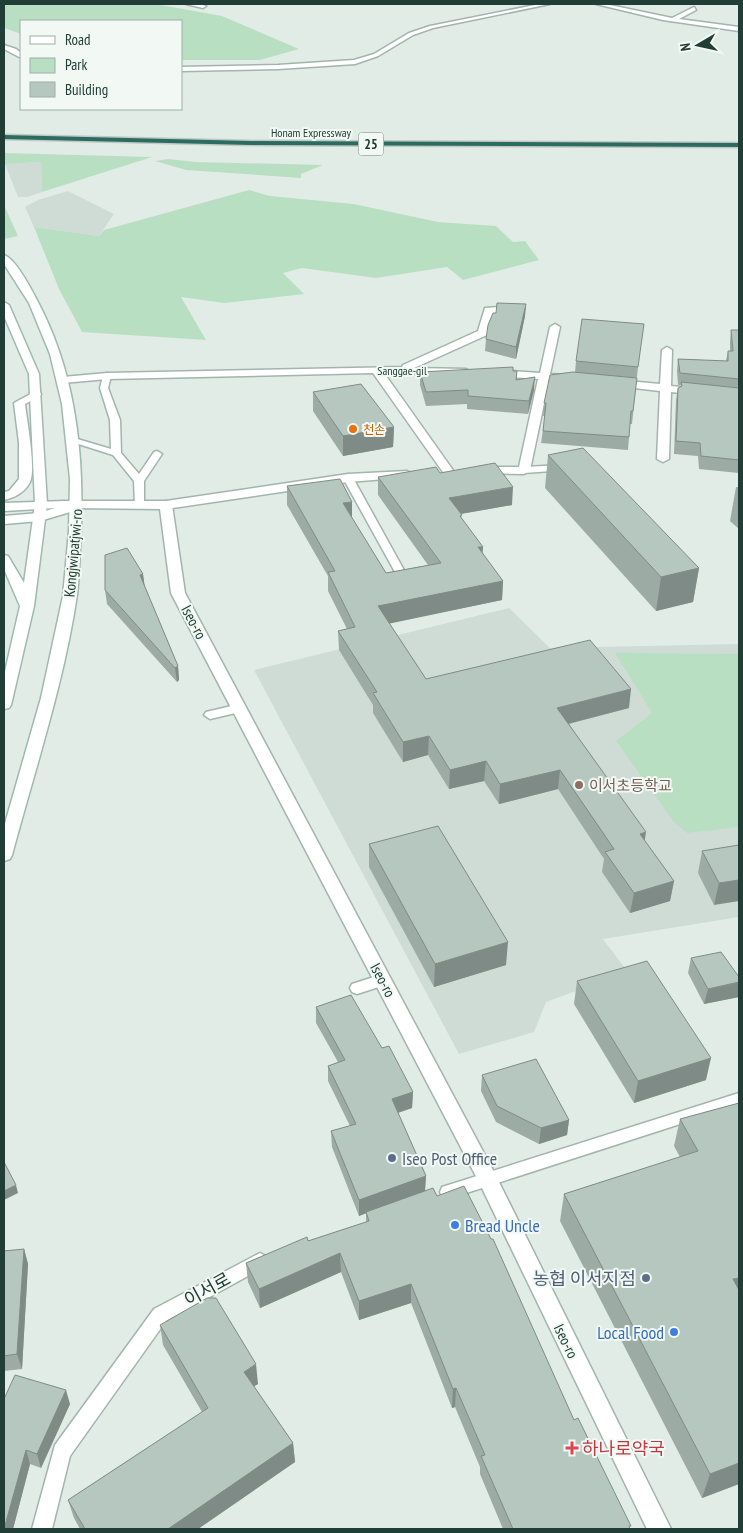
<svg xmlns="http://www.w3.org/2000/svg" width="743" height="1533" font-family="'PT Sans Narrow','Noto Sans KR',sans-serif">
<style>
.built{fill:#cfdcd6}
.green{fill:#b9dfc3}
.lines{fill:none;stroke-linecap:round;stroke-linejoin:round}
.service-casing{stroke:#a3b4ae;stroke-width:3}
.minor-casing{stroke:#a3b4ae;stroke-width:3}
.tertiary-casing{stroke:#a3b4ae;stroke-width:3}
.secondary-casing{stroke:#9fb9af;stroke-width:3}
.motorway-casing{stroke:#c1c9c7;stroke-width:3}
.service{fill:#fff;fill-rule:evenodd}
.minor{fill:#fff;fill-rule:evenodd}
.tertiary{fill:#fff;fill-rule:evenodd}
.secondary{fill:#fff;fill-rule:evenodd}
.motorway{fill:#2b6c5e;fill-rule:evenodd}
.wall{fill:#9daba5}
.shaded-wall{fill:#7f8b86}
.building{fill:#b6c7c0;stroke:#7f8b86}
.food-dot{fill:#e8710a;stroke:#f2f9f5;stroke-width:2}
.education-dot{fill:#8d6e63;stroke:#f2f9f5;stroke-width:2}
.service-dot{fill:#5c6f8a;stroke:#f2f9f5;stroke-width:2}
.shop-dot{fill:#3f7fe0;stroke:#f2f9f5;stroke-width:2}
.health-dot{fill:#e0444e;stroke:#f2f9f5;stroke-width:2}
.labels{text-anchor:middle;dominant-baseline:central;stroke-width:4;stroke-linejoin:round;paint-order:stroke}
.far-street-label{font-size:12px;fill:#203e36;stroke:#f2f9f5}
.far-food-label{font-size:12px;fill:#c56008;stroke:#f2f9f5;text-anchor:start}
.shield{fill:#f2f9f5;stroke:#5f766f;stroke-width:1}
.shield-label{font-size:14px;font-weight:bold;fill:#203e36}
.street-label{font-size:15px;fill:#203e36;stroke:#f2f9f5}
.education-label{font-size:15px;fill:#785e54;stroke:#f2f9f5;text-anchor:start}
.near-service-label{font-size:18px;fill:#4e5e75;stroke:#f2f9f5;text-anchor:start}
.near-shop-label{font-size:18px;fill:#366cbe;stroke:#f2f9f5;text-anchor:start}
.near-street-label{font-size:18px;fill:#203e36;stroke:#f2f9f5}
.near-health-label{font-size:18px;fill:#be3a42;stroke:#f2f9f5;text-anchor:start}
</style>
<rect width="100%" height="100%" fill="#e1ece7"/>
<path class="built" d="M41 162 42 192 27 197H18L5 164Z
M68 191 114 214 99 236 34 227 25 207 38 200Z
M509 608 550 648 739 644V917L603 939 628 972 546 1002 534 1032 459 1054 254 670Z"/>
<path class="green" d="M4 4H155L222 16 299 49 260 60H181V21H21V34L4 28Z
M4 153 152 157 42 192 41 162 5 164Z
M168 159 196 162 323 165 301 174V178L186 170 155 161Z
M249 190 270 196 354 204 438 222 496 226 513 242 525 241 539 260 463 280 447 267 376 278 302 268 283 273 304 294 224 303 181 297 206 340 82 332 59 289 34 227 99 236 104 230Z
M4 205 18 236 4 239Z
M615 653 739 654V827L687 833 674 822 616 741 652 713Z"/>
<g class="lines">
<g class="service-casing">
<path id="service" d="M186 4H199L206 6 203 8Z
M540 4H550L433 28 413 35 378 56 355 64 278 69 181 71V67L278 65 354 60 374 54 409 33 430 26Z
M596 4H605L672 18 694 7 696 10 679 19 739 27V31L663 20Z
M107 373 111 376 108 388 120 420 121 453 139 474 154 452 157 451 162 454 144 481V507L140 508 135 505 134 481 113 455 69 441 74 438 111 449 110 420 100 388 103 376Z
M564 465 567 466V470L524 473 519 470 524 467Z
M348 475 353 478 405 572 404 574H396L395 572 343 478Z
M240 704 246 708 244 711 210 719 204 715 206 712Z
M383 974 388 976 390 980 388 984 357 994 352 992 350 988 352 984Z
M739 1093V1105L448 1199 442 1197 440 1192 442 1187Z
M260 1253 266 1256 269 1261 266 1266 166 1321 70 1456 52 1529H32L55 1445 154 1309Z"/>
</g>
<g class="minor-casing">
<path id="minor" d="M4 45 16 49 21 53V58L4 49Z
M515 306 520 309 518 311 493 313 487 335 414 368 466 369 471 372 470 374 384 373 455 473 449 477 445 475 373 373 107 379 63 383 58 380 63 377 107 373 402 367 403 365 478 331 485 308Z
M555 324 560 327 550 374 569 375 574 378 569 381 549 380 530 470 524 474 476 473 474 471 480 467H519L538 379 497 376 492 373 497 370 540 373 550 327Z
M667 347 672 350 671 386 739 393V399L671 392 669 459 663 462 657 459 660 391 616 386 611 383 616 380 660 384 662 350Z
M407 471 411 473 413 475 411 477 348 482 166 509 160 505 166 501 348 474Z"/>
</g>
<g class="tertiary-casing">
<path id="tertiary" d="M36 391 40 392 41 394 40 396 25 404C27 422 35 463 31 479 28 491 14 498 4 500V492L9 491 19 479V443L14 403Z
M65 501H166L172 505 185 593 494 1172 671 1529H647L480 1184 171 593 160 509 72 508 70 512 40 521 4 524V516L39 513 55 508 4 511V503Z"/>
</g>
<g class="secondary-casing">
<path id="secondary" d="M4 255C17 259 36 298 42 310 79 385 85 468 80 550 79 565 79 580 77 595 64 683 35 769 12 855L10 859 4 861V827L41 698 63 596 69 531 70 479 62 404 50 354 29 303 4 264Z
M4 302 9 305 39 374 47 504 34 606 11 705 9 708 4 709V676L20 606 4 569V555L8 556 24 583 35 504 29 374 4 316Z"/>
</g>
<g class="motorway-casing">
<path id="motorway" d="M4 135 251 141 739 143V147L251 145 4 139Z"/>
</g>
<use href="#service" class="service"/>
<use href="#minor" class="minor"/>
<use href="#tertiary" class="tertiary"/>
<use href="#secondary" class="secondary"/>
<use href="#motorway" class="motorway"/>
</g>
<path class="wall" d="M526 304 525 316 516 359 485 351 486 339 496 313Z
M731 330H739V473L699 469 698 456 674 454 676 400 678 388 681 387V385H678L677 371 678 359 726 361 728 351H730V342Z
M576 361 638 367 632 424H630L628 450 541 443 545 416H543L544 403 575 372Z
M513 371H517V380L534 390 528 414 467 409V404L426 406 420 385V372Z
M313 392 394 427 393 447 343 456 313 411Z
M548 455 699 568 693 602 656 611 545 488Z
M440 473 512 505 461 514 462 519 482 553 503 581 502 600 389 623 426 679 629 708 569 724 645 842 674 881 670 901 630 913 602 872 604 859 558 789 499 804 484 781 449 789 428 755 403 762 373 713V705L339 650 338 631 347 629 328 591V576L287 505V486L352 518 386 573 428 565 378 495V477Z
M736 487H739V529L730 521Z
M143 574 144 585 178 666 179 680 177 682 107 604 105 590Z
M369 844 506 965 434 987 369 867Z
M739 845 714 905 698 873 702 851Z
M691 958 739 997 704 1004 688 973Z
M577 981 706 1080 634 1103 574 1004Z
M316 1007 382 1048 413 1092 412 1108 398 1113 426 1176 425 1190 437 1196 574 1420 630 1529H503L480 1474V1467L455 1407 452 1408 411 1303 359 1320 341 1272 260 1308 248 1282 246 1263 308 1241 366 1222V1213L359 1216 332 1147 331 1131 350 1126 328 1081V1066L338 1062 316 1023Z
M482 1075 569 1120 567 1135 539 1144 496 1122 481 1091Z
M739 1103V1484L702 1498 560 1221 564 1194 680 1157 674 1146 680 1119Z
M24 1249 28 1264 22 1369 4 1371V1251Z
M160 1325 258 1384 254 1386 293 1443 295 1462 198 1529H80L74 1518 68 1500 202 1412 163 1345Z
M4 1399 70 1404 41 1468 30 1464 13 1529H4Z"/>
<path class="shaded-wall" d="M526 304 525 316 516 359V347Z
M535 377 534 390 528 414 529 401Z
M394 427 393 447 343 456V436Z
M513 487 512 505 448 516 449 498Z
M352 502V520L343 503Z
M478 547H483L482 565Z
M699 568 693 602 656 611 661 577Z
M143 574 145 588 140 575Z
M503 581 502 600 378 626V606Z
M178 666 179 680 177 682 175 668Z
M631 689 629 708 555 727 557 708Z
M429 736 428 755 403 762V742Z
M486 761 484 781 449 789 450 770Z
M560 770 558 789 499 804 500 784Z
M646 832 643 852 640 834Z
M739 880V901L714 905 719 883Z
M674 881 670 901 630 913 634 893Z
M508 942 506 965 434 987 435 964Z
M739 982V997L704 1004 708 989Z
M711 1058 706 1080 634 1103 638 1081Z
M413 1092 412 1108 391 1115 392 1099Z
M569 1120 567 1135 539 1144 541 1128Z
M426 1176 425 1191 359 1216V1200Z
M16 1185 18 1193 4 1200V1191Z
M24 1249 28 1264 22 1369 17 1354Z
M340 1253 341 1272 260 1308 259 1289Z
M739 1278V1301L733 1279Z
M411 1284V1303L359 1320V1301Z
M256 1364 258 1384 246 1391 244 1372Z
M456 1388 455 1407 452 1408 453 1389Z
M66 1390 70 1404 41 1468 37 1454Z
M293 1443 295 1462 198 1529H168Z
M26 1450 30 1464 13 1529H4Z
M739 1463V1484L702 1498 710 1474Z"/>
<path class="building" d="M497 303 526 304 516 347 486 339 488 325 493 313H496Z
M582 319 644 324 638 367 576 361Z
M731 330H739V379L680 373 678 359 728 361V351H733Z
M513 367V371H517L516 380 535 377 529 401 468 396V390L426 392 420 372Z
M573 372 637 378 633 411H631L629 437 543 431 546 403H544L550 375Z
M681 382 739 388V460L701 456 700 443 676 441 678 388 682 386Z
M361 384 394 427 343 436 313 392Z
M583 448 699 568 661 577 548 455Z
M495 463 513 487 449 498 462 515 460 516 483 547H478L503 581 378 606 426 679 590 640 631 689 557 708 646 832 640 834 674 881 634 893 605 852 614 849 560 770 500 784 486 761 450 770 429 736 403 742 373 693 377 692 338 631 355 627 328 572 335 571 287 486 340 479 352 502 343 503 386 573 441 563 378 477 436 467 440 473Z
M127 548 143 574 140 575 178 666 175 668 105 590V555Z
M438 826 508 942 435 964 369 844Z
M739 845V880L719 883 702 851Z
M721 952 739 977V982L708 989 691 958Z
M647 961 711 1058 638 1081 577 981Z
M351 995 382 1048 389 1046 413 1092 392 1099 426 1176 359 1200 331 1131 356 1124 328 1066 345 1060 316 1007Z
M536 1059 569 1120 541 1128 497 1106 482 1075Z
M739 1103V1278L733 1279 739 1290V1463L710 1474 564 1194 698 1151 680 1119Z
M4 1162 16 1185 4 1191Z
M464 1186 491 1239H493L574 1420 578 1418 631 1526H629L630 1529H513L481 1456 485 1455 456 1388 453 1389 411 1284 359 1301 340 1253 259 1289 246 1263 307 1237 308 1241 369 1221 366 1212 433 1188 437 1196Z
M24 1249 17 1354 4 1356V1251Z
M207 1298H216L256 1364 244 1372 293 1443 168 1529H85L68 1500 208 1408 160 1325Z
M15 1375 66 1390 37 1454 26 1450 4 1529V1399Z"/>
<circle class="food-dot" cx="353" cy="429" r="5"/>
<circle class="education-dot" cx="579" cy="785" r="5"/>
<g class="service-dot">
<circle cx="392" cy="1158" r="5"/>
<circle cx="646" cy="1278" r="5"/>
</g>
<g class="shop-dot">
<circle cx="455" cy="1225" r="5"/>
<circle cx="674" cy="1332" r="5"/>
</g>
<path class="health-dot" d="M569.5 1440.5h5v5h5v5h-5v5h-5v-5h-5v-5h5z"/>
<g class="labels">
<g class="far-street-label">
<text x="311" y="132">Honam Expressway</text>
<text x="402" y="370">Sanggae-gil</text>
</g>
<g class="far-food-label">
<text x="363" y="429">천손</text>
</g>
<rect class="shield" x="358.5" y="132.5" width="25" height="23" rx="4"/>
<g class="shield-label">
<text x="371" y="144">25</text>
</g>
<g class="street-label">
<text transform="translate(73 553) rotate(-85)">Kongjwipatjwi-ro</text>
<text transform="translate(194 622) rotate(62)">Iseo-ro</text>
<text transform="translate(383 980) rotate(62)">Iseo-ro</text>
<text transform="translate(566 1341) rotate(64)">Iseo-ro</text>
</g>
<g class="education-label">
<text x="589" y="785">이서초등학교</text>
</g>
<g class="near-service-label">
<text x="402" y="1158">Iseo Post Office</text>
<text x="636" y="1278" text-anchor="end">농협 이서지점</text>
</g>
<g class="near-shop-label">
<text x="465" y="1225">Bread Uncle</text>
<text x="664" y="1332" text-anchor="end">Local Food</text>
</g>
<g class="near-street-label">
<text transform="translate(207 1289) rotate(-29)">이서로</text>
</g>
<g class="near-health-label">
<text x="582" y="1448">하나로약국</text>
</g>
</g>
<rect width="743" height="1533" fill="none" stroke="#203e36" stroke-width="10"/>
<rect x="20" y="20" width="162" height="90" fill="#f2f9f5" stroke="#9eaea9"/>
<rect x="30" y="36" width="25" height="8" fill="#ffffff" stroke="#9eaea9"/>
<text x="65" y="45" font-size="15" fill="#203e36">Road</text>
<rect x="30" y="58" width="25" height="15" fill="#b9dfc3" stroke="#9eaea9"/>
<text x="65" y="70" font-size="15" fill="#203e36">Park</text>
<rect x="30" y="82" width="25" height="15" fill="#b6c7c0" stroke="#9eaea9"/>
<text x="65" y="95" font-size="15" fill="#203e36">Building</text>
<g transform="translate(698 45) rotate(261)" stroke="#f2f9f5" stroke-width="4" paint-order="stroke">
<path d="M0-4L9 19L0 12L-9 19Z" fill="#203e36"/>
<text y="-8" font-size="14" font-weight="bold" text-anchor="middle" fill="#203e36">N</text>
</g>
</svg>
